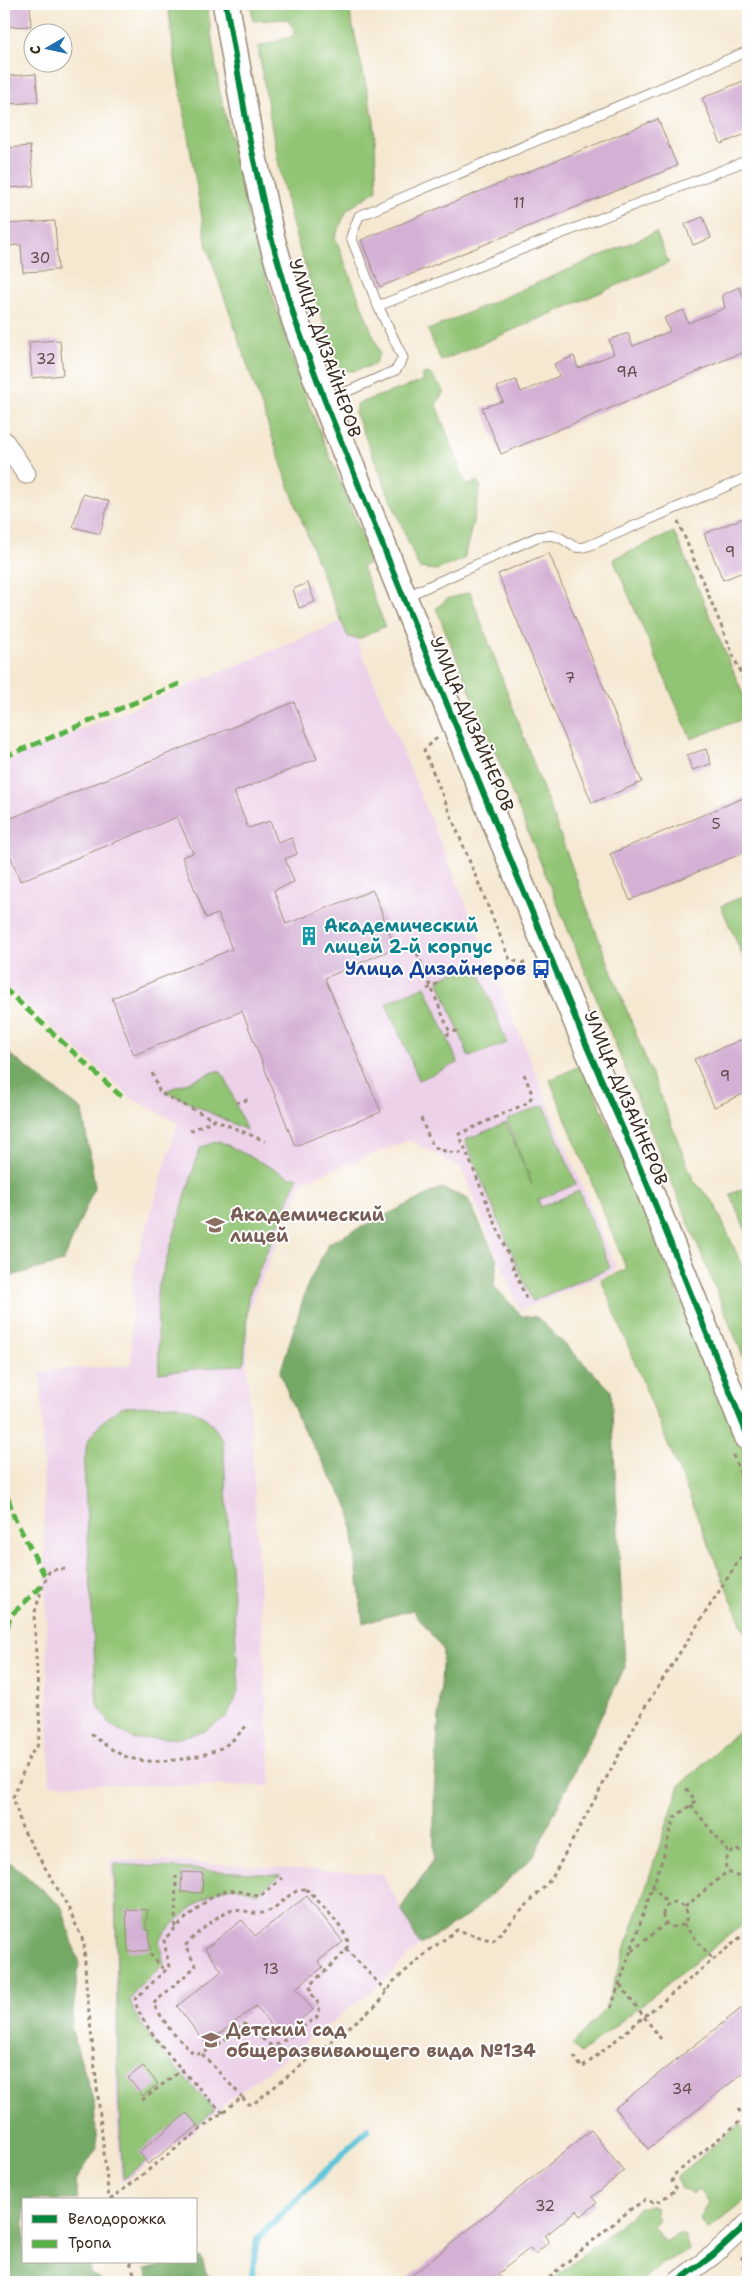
<svg xmlns="http://www.w3.org/2000/svg" width="752" height="2286" font-family="'Shantell Sans',sans-serif">
<style>
.built{fill:#ecd1e9}
.green{fill:#92c475;stroke:#66774a}
.forest{fill:#75aa66;stroke:#586a42}
.lines{fill:none;stroke-linecap:round;stroke-linejoin:round}
.stream{stroke:#5dc5d9;stroke-width:6}
.building{fill:#d4b0d4}
.lane-casing{stroke:#988978;stroke-width:11}
.street-casing{stroke:#988978;stroke-width:21}
.secondary-casing{stroke:#988978;stroke-width:29}
.path{stroke:#988978;stroke-width:3;stroke-dasharray:4 4;stroke-linecap:butt}
.lane{stroke:#fff;stroke-width:9}
.street{stroke:#fff;stroke-width:19}
.secondary{stroke:#fff;stroke-width:26}
.quiet{stroke:#57b245;stroke-width:5;stroke-dasharray:10 5;stroke-linecap:butt}
.cycleway-casing{stroke:#fff;stroke-width:9}
.cycleway{stroke:#00873e;stroke-width:6}
.labels{text-anchor:middle;dominant-baseline:central;stroke-width:4;stroke-linejoin:round;paint-order:stroke}
.number-label{font-size:15px;fill:#614c4c}
.street-label{font-size:18px;fill:#3b2a1e;stroke:#fff}
.culture-label{font-size:18px;font-weight:bold;fill:#0d838f;stroke:#fff;text-anchor:start}
.transit-label{font-size:18px;font-weight:bold;fill:#164399;stroke:#fff;text-anchor:end}
.education-label{font-size:18px;font-weight:bold;fill:#785e54;stroke:#fff;text-anchor:start}
</style>
<rect width="100%" height="100%" fill="#fff"/>
<filter id="ink" filterUnits="userSpaceOnUse"><feTurbulence type="fractalNoise" baseFrequency=".02" numOctaves="2"/><feDisplacementMap in="SourceGraphic" scale="10" xChannelSelector="R" yChannelSelector="G"/><feConvolveMatrix kernelMatrix="1 2 1 2 8 2 1 2 1" color-interpolation-filters="sRGB"/></filter>
<filter id="wash" filterUnits="userSpaceOnUse"><feTurbulence type="fractalNoise" baseFrequency=".0096" numOctaves="4" result="noise"/><feDisplacementMap in="SourceGraphic" scale="20" xChannelSelector="R" yChannelSelector="G"/><feGaussianBlur stdDeviation="1.12" result="paint"/><feColorMatrix in="noise" values="0 0 0 0 0 0 0 0 0 0 0 0 0 0 0 0 0 1.4 0 .05"/><feComposite in="paint" operator="in"/></filter>
<g filter="url(#wash)">
<rect width="100%" height="100%" fill="#f5e8d1"/>
<path class="built" d="M348 619 617 1270 520 1310 461 1168 410 1140 303 1181 248 1311 247 1364 271 1786 50 1784 41 1371 131 1365 132 1277 178 1123 131 1098 4 984V762Z
M110 1858 383 1874 420 1945 377 1987 228 2101 193 2132 121 2183 116 2112 115 1922Z"/>
<path class="green" d="M168 4H207L219 88 253 236 302 388 372 560 362 567 385 626 359 639 348 637 325 582 290 489 207 247 174 54Z
M251 4H348L374 122 377 190 347 210 335 237 380 353 374 365 353 371 340 370C325 328 310 285 297 241 279 177 269 112 258 47L293 36 294 29 287 19 253 21Z
M656 232 669 263 441 361 428 330Z
M429 373 444 391 436 405 467 486 477 481 481 487 464 559 436 570 419 568 355 412 358 403 423 381V374Z
M674 532 748 706V717L691 739 613 559Z
M470 592 595 929 693 1180 714 1203 748 1279V1368L436 608 447 599Z
M748 894V968L721 906Z
M476 964 507 1043 469 1057 438 979Z
M425 986 458 1063 419 1080 386 1003Z
M583 1064 748 1462V1641L601 1279 627 1270 550 1080Z
M219 1070 225 1077 246 1130 165 1091Z
M544 1105 576 1184 538 1200 541 1207 579 1191 610 1268 532 1301 465 1140 506 1123 532 1185 507 1120Z
M219 1141 290 1177H298L248 1297 244 1364 159 1373 157 1292 198 1154 201 1147Z
M748 1187V1236L730 1194Z
M178 1405C202 1412 210 1419 223 1441L239 1690 227 1716 205 1731 177 1738 134 1739 111 1725 97 1704 84 1467 87 1442 102 1422 121 1407Z
M738 1731 748 1743V1920L581 2053 572 2045 605 2009 680 1785Z
M114 1864 281 1875 257 1893C246 1890 235 1885 223 1889 204 1894 171 1925 159 1940L164 1964 137 1989 130 2001C137 2030 193 2086 214 2110L200 2123 123 2178C115 2074 119 1969 114 1864Z
M740 2124 748 2134V2198L708 2230 700 2219 709 2203 698 2189 692 2194 688 2190 681 2189 676 2179 678 2175Z
M649 2205 656 2208 655 2213 659 2220 653 2226 665 2242 678 2234 685 2236 689 2250 662 2264 639 2282H550L640 2208Z"/>
<path class="forest" d="M4 1050 82 1110 95 1186 63 1262 4 1278Z
M441 1188 468 1199 497 1260 494 1286 522 1316 537 1317 611 1390 625 1667 533 1857 469 1915 420 1945 401 1908 434 1859V1795L443 1650 413 1610 363 1623 350 1510 299 1421 280 1373 308 1284 329 1243Z
M4 1857 62 1907 79 1964 71 2028 94 2103 97 2148 75 2182 78 2200H24V2262H89L91 2274 103 2282H4Z
M201 2257 209 2282H150L145 2269 177 2262H196V2258Z"/>
<g class="lines">
<path class="stream" d="M251 2282 257 2239 368 2129"/>
</g>
<g id="blocks">
<path class="building" d="M4 4H30L31 26 4 27Z
M36 74 38 102 11 104 9 76Z
M748 79V133L721 144 702 98Z
M658 119 677 166 380 287 361 240Z
M30 146 34 186 8 188 4 148Z
M703 217 711 238 693 245 685 224Z
M55 221 58 270 23 272 21 245 4 246V224Z
M739 287 744 299 748 298V350L501 454 482 408 503 401 497 387 516 380 521 392 559 376 554 364 574 356 578 368 614 354 609 340 628 333 633 346 670 331 664 318 683 310 688 323 725 308 722 295Z
M60 340 63 375 32 378 29 342Z
M83 494 109 501 100 534 73 527Z
M748 516V570L723 580 704 534Z
M549 553 642 782 592 803 498 574Z
M308 583 315 602 299 608 293 589Z
M294 702 317 759 234 792 248 828 270 821 278 843 292 838 297 854 285 859 294 882 274 890 286 924 373 890 395 948 325 978 381 1112 295 1146 242 1011 134 1055 112 998 232 949 218 914 206 918 182 857 193 853 177 817 20 881 4 839V821Z
M706 749 711 764 692 770 687 755Z
M748 796V851L630 900 610 854Z
M748 1037V1092L714 1107 694 1059Z
M182 1872 203 1873 202 1893 181 1892Z
M307 1896 343 1942 318 1961 323 1967 296 1988 313 2010 279 2036 256 2006 206 2044 177 2006 222 1971 205 1949 242 1920 255 1936Z
M126 1909 147 1910 146 1930H149L150 1950 128 1952Z
M748 2003V2069L648 2149 615 2108Z
M143 2066 158 2084 143 2096 128 2078Z
M187 2113 198 2126 148 2164 139 2152Z
M591 2130 624 2171 592 2197 597 2203 581 2216 577 2210 545 2236 549 2242 535 2254 530 2248 498 2274 505 2282H404Z"/>
</g>
</g>
<g filter="url(#ink)">
<use href="#blocks" fill-opacity="0" stroke="#988978" stroke-width="1"/>
<g class="lines">
<g class="lane-casing">
<path id="lane" d="M378 306 748 160
M328 400 396 370 403 358 378 306 351 237 359 216 748 51
M405 597 537 537C544 536 551 534 558 537 572 542 571 551 588 546L748 477"/>
</g>
<g class="street-casing">
<path id="street" d="M4 441 26 474
M677 2282 713 2255 748 2223"/>
</g>
<g class="secondary-casing">
<path id="secondary" d="M226 4 250 142 271 237 295 320 325 401 415 626 588 1049 647 1184 748 1437"/>
</g>
<path class="path" d="M678 521 748 691
M437 738 424 750 510 960 528 964
M417 953 450 1033
M427 989 440 983
M446 1035 458 1030
M152 1073 160 1093 215 1120 265 1141
M524 1074 531 1091V1098L525 1104 459 1134 527 1301
M236 1103 250 1099
M421 1118C433 1148 431 1152 466 1153
M190 1131 214 1120
M733 1455 748 1493
M65 1569 50 1570 43 1585 34 1615 40 1732 37 1747 30 1755 13 1797 22 1828 68 1907 84 1943 86 1984 109 2200
M91 1734C104 1744 117 1755 134 1759 156 1765 202 1758 221 1748 231 1743 240 1733 247 1725
M691 1805 729 1853
M748 1854 742 1850 733 1851 725 1861C725 1874 737 1880 748 1873
M652 1886 668 1904
M306 1889C315 1897 350 1933 348 1945 346 1954 318 1977 310 1985L311 1993 320 2006 317 2017 279 2044 270 2045 244 2024C230 2034 212 2054 194 2054L171 2031 153 2004 196 1966 185 1946C193 1937 223 1909 235 1909 246 1910 255 1916 266 1912 281 1907 288 1890 306 1889Z
M663 1915a12 12 0 1 1 24 0a12 12 0 1 1-24 0Z
M685 1907 728 1871
M683 1924 713 1960
M175 1927 176 1876
M346 1949 386 1991
M632 1951 666 1923
M150 1954 164 1970
M620 1985 661 2039
M611 2008 665 1851 674 1818 696 1801 685 1787
M202 2054 242 2097
M574 2056 582 2068 748 1931
M142 2100 183 2069
M738 2109 748 2122
M223 2113C202 2092 137 2026 135 1999L169 1967 164 1940C175 1927 211 1893 226 1891 239 1889 249 1895 261 1896L282 1878
M110 2200 242 2097 248 2104H253L379 2003 394 1981 431 1949 457 1930 493 1941 552 1878 645 1707 748 1546
M742 2256 746 2282
M130 2262 137 2282
M543 2282 631 2209 645 2200 657 2203 677 2189 672 2182 674 2175 748 2115"/>
<use href="#lane" class="lane"/>
<use href="#street" class="street"/>
<use href="#secondary" class="secondary"/>
<path class="quiet" d="M4 757 184 682
M4 988 124 1099
M4 1199 11 1210 4 1232
M4 1484 14 1517 46 1578
M4 1642 10 1616 43 1585"/>
<g class="cycleway-casing">
<path id="cycleway" d="M226 4 250 142 271 237 295 320 325 401 415 626 588 1049 647 1184 748 1437
M677 2282 713 2255 748 2223"/>
</g>
<use href="#cycleway" class="cycleway"/>
</g>
</g>
<defs>
<g id="building-bare" transform="scale(1.5)"><path d="M-4-6H4V6H1V3H-1V6H-4ZM-2.5-4.3h1.7v1.8h-1.7ZM.8-4.3h1.7v1.8H.8ZM-2.5-1h1.7V.8h-1.7ZM.8-1h1.7V.8H.8Z" fill="#0f9aa8" stroke="#fff" stroke-width="2.5" paint-order="stroke"/></g>
<g id="bus-bare" transform="scale(1.5)"><path d="M-5-6H5V4H4V6H2V4H-2V6H-4V4H-5ZM-3.5-4V0h7V-4ZM-3.5 1.2v1.5H-2V1.2ZM2 1.2v1.5H3.5V1.2Z" fill="#1a4fb4" stroke="#fff" stroke-width="2.5" paint-order="stroke"/></g>
<g id="school-bare" transform="scale(1.5)"><path d="M0-5L7-2L0 1L-7-2ZM-4 1L0 2.5L4 1V4Q0 6-4 4Z" fill="#8d6e63" stroke="#fff" stroke-width="2.5" paint-order="stroke"/></g>
</defs>
<g fill-rule="evenodd">
<use href="#building-bare" x="309" y="936"/>
<use href="#bus-bare" x="541" y="969"/>
<use href="#school-bare" x="215" y="1225"/>
<use href="#school-bare" x="211" y="2040"/>
</g>
<g class="labels">
<g class="number-label">
<text x="519" y="203">11</text>
<text x="40" y="258">30</text>
<text x="46" y="359">32</text>
<text x="627" y="372">9А</text>
<text x="730" y="552">9</text>
<text x="570" y="678">7</text>
<text x="716" y="824">5</text>
<text x="725" y="1076">9</text>
<text x="271" y="1969">13</text>
<text x="682" y="2089">34</text>
<text x="545" y="2206">32</text>
</g>
<g class="street-label">
<text transform="translate(325 348) rotate(71)">УЛИЦА ДИЗАЙНЕРОВ</text>
<text transform="translate(472 724) rotate(67)">УЛИЦА ДИЗАЙНЕРОВ</text>
<text transform="translate(626 1098) rotate(67)">УЛИЦА ДИЗАЙНЕРОВ</text>
</g>
<g class="culture-label">
<text x="324" y="926">Академический<tspan x="324" dy="21">лицей 2-й корпус</tspan></text>
</g>
<g class="transit-label">
<text x="526" y="969">Улица Дизайнеров</text>
</g>
<g class="education-label">
<text x="230" y="1215">Академический<tspan x="230" dy="21">лицей</tspan></text>
<text x="226" y="2030">Детский сад<tspan x="226" dy="21">общеразвивающего вида №134</tspan></text>
</g>
</g>
<rect width="752" height="2286" fill="none" stroke="#fff" stroke-width="20"/>
<rect x="22" y="2198" width="175" height="65" fill="#ffffff" stroke="#b1aaa5"/>
<rect x="32" y="2215" width="25" height="8" fill="#00873e" stroke="#b1aaa5"/>
<text x="68" y="2224" font-size="15" fill="#3b2a1e">Велодорожка</text>
<rect x="32" y="2240" width="25" height="8" fill="#57b245" stroke="#b1aaa5"/>
<text x="68" y="2248" font-size="15" fill="#3b2a1e">Тропа</text>
<g transform="translate(48 48) rotate(261)"><circle r="24" fill="#ffffff" stroke="#b1aaa5"/>
<path d="M0-4L9 19L0 12L-9 19Z" fill="#1f6fb2"/>
<text y="-8" font-size="14" font-weight="bold" text-anchor="middle" fill="#3b2a1e">С</text>
</g>
</svg>
